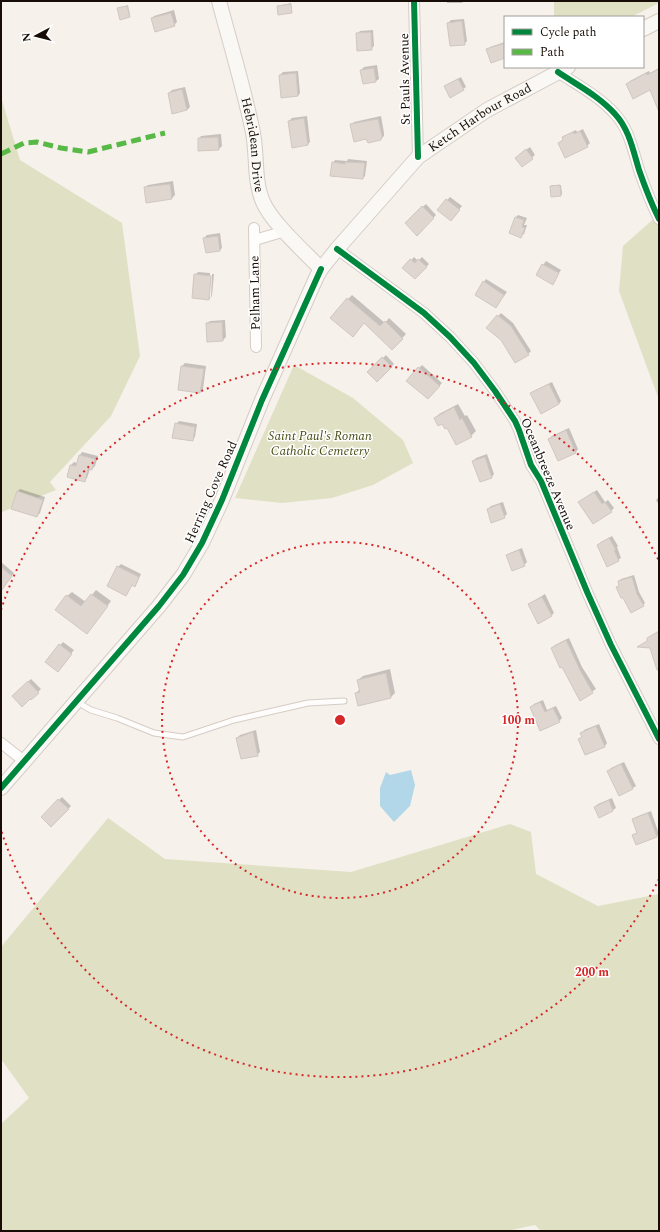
<svg xmlns="http://www.w3.org/2000/svg" width="660" height="1232" font-family="Spectral,serif">
<style>
.green{fill:#e0e0c5}
.water{fill:#b2d7e8}
.shadow{fill:#0003}
.building{fill:#dfd6d0;stroke:#d0c7c1}
.lines{fill:none;stroke-linecap:round;stroke-linejoin:round}
.lane-casing{stroke:#d5ccc5;stroke-width:7}
.street-casing{stroke:#d5ccc5;stroke-width:12}
.secondary-casing{stroke:#d5ccc5;stroke-width:16}
.lane{stroke:#fefdfc;stroke-width:5}
.street{stroke:#fefdfc;stroke-width:10}
.secondary{stroke:#faf8f4;stroke-width:14}
.quiet{stroke:#58b947;stroke-width:5;stroke-dasharray:10 5;stroke-linecap:butt}
.cycleway-casing{stroke:#fff;stroke-width:8}
.cycleway{stroke:#00873e;stroke-width:6}
.ring{fill:none;stroke:#d62828;stroke-width:2;stroke-dasharray:2 4}
.labels{text-anchor:middle;dominant-baseline:central;stroke-width:3;stroke-linejoin:round;paint-order:stroke}
.street-label{font-size:13px;fill:#170d06;stroke:#fff}
.park-label{font-size:13px;font-style:italic;fill:#4b4f16;stroke:#fff}
.centre{fill:#d62828;stroke:#fff;stroke-width:2}
.ring-label{font-size:12px;text-anchor:middle;font-weight:bold;fill:#d62828;stroke:#fff;stroke-width:3;stroke-linejoin:round;paint-order:stroke}
</style>
<rect width="100%" height="100%" fill="#f7f1eb"/>
<path class="green" d="M554 1H659V3L631 17H554Z
M1 97 20 160 122 223 140 356 111 416 50 482 56 490 2 512 1 515Z
M659 214V400L619 291 623 246Z
M294 365 353 398 403 440 413 463 373 485 332 498 282 503 235 498Z
M108 818 165 859 351 872 510 824 531 832 536 874 598 906 659 894V1231H541L535 1225 507 1231H1V1124L29 1098 1 1059V947Z"/>
<path class="water" d="M411 770 415 785 410 806 394 822 380 806V788L386 772 390 775Z"/>
<path class="shadow" d="M447 1H464L462 3H447Z
M291 3 292 11 291 12 278 6Z
M128 5 130 15 129 16 118 9Z
M174 10 177 22 174 25 152 18 154 16Z
M464 19 467 41 464 44 448 23 451 20Z
M373 30 374 46 371 49 357 34 360 31Z
M505 42V57L488 49 490 47Z
M377 65 379 79 376 81 361 70 364 67Z
M659 68V101L650 89 627 84 630 81 649 71 650 73Z
M298 71 300 93 298 96 280 75 283 72Z
M461 77 466 87 463 89 448 84Z
M185 87 190 107 187 110 169 93 172 90Z
M307 116 310 142 308 144 289 121 292 118Z
M381 116 384 133V136L381 139 367 137 351 125 354 122Z
M583 129 590 143 587 146 559 143 564 139 563 137 566 135 576 130 577 132Z
M221 134 222 146 219 149 199 139 201 136Z
M530 147 535 155 522 166 519 155Z
M348 159 367 161 365 176 363 178 333 163 335 160 347 161Z
M173 181 175 195 172 198 145 187 148 185Z
M552 185H561L562 194 561 195 551 187Z
M450 197 462 206 453 217 438 210Z
M426 204 436 215 417 234 406 223Z
M518 215 527 218 524 225H527L524 234 521 236 516 217Z
M220 233 222 248 219 251 204 238 207 235Z
M414 257 418 261 422 257 429 264 415 278 404 268Z
M546 261 561 270 552 284 537 274Z
M198 272 210 273 209 297H211L212 274H214L212 296 209 299 193 298 195 275Z
M486 279 507 292 496 307 484 282Z
M352 295 385 323 389 318 406 334 392 349 364 322 348 299Z
M501 313 513 323 531 351 528 354 502 339 488 328Z
M225 320 226 337 223 340 208 341 207 323 210 321Z
M386 355 394 364 377 381 369 372Z
M185 363 206 366 203 389 200 392 180 389 182 366Z
M422 365 442 383 431 395 419 368Z
M552 382 561 401 559 404 532 394 534 391Z
M458 404 465 416 467 415 476 431 471 436 448 426 435 418 439 414Z
M179 421 197 424 195 437 192 440 176 424Z
M569 428 578 449 576 452 559 460 549 439 552 436Z
M82 452 98 456 95 466 92 469H90L87 478 84 481 71 465 74 462 77 463 80 455Z
M487 454 494 474 492 477 473 461 476 458Z
M20 489 45 497 40 513 37 516 17 492Z
M597 490 605 502 608 500 614 508 611 511 582 500Z
M659 497V505L656 500Z
M503 502 507 514 504 517 488 509 491 506Z
M612 536 618 546 617 547 621 558 618 560 598 545 601 542Z
M522 548 527 562 524 565 507 555 510 553Z
M1 562 14 573 1 590Z
M121 564 141 574 137 583 134 586 132 585 126 595 118 567Z
M634 575 639 592 645 603 643 605 617 588 620 585 619 581 621 579Z
M96 590 111 601 91 628 67 596 72 592 86 602Z
M545 594 554 613 552 615 529 604Z
M569 638 582 667 596 689 580 699 552 648 555 645Z
M63 642 74 650 60 668 46 662Z
M390 669 395 693 391 697 358 705 356 693 360 689 358 680 363 676Z
M31 679 41 689 31 699 13 696Z
M543 700 547 710 556 706 562 718 559 721 531 707 534 704Z
M599 724 607 743 605 746 586 754 579 739 582 737V733L584 730Z
M256 730 260 752 257 755 237 738 240 735Z
M624 762 636 786 633 788 609 771 611 768Z
M62 797 71 806 51 826 42 817Z
M612 798 616 808 613 810 600 816 595 807 598 804Z
M651 811 659 834 657 836 637 844 633 835 638 832 633 820 636 817Z"/>
<path class="building" d="M291 4 292 13 278 15 277 6Z
M127 6 130 17 120 20 117 8Z
M171 13 175 26 155 32 151 18Z
M462 21 465 45 450 46 447 23Z
M371 32 372 50 357 51 356 33Z
M505 43V58L491 63 486 49Z
M374 68 376 82 363 84 360 70Z
M659 69V112L650 90 633 99 626 84 646 73 647 75Z
M296 73 298 96 281 98 279 75Z
M458 79 464 90 450 98 444 86Z
M182 89 187 110 172 114 168 93Z
M304 118 308 145 292 148 288 121Z
M378 119 382 136 381 140 368 143 366 139 354 142 350 124Z
M580 131 588 147 565 158 558 143 563 140 562 137 573 132 574 134Z
M218 137 219 150 198 151V138Z
M526 149 533 159 522 167 515 158Z
M332 162 345 164V162L365 163 363 179 330 176Z
M170 184 172 199 146 203 144 187Z
M560 185 561 196 551 197 550 186Z
M446 199 460 210 451 221 437 210Z
M422 206 434 218 417 236 405 223Z
M515 217 524 220 522 227 525 228 521 238 509 233Z
M218 236 220 251 206 253 203 238Z
M410 259 415 263 418 259 427 267 415 279 402 268Z
M542 264 559 273 553 285 536 275Z
M194 274 211 276 209 300 192 298Z
M483 281 504 295 496 308 475 295Z
M347 298 380 326 385 321 403 339 392 350 364 323 353 337 330 318Z
M497 315 511 326 529 355 515 363 501 340 486 328Z
M222 322 223 341 207 342 206 323Z
M382 357 392 367 377 382 367 372Z
M181 366 204 369 200 393 178 390Z
M418 367 440 386 428 399 406 381Z
M549 384 559 404 541 414 530 393Z
M454 407 460 420 462 418 472 437 456 445 447 428 445 429 442 424 438 426 434 418Z
M175 423 195 427 193 441 172 438Z
M566 430 576 453 558 461 548 439Z
M79 455 95 459 92 470 88 469 85 482 67 477 70 465 76 466Z
M485 457 492 478 480 482 472 461Z
M17 491 43 500 37 517 11 509Z
M594 492 602 504 605 502 612 512 593 524 578 502Z
M500 504 505 518 491 523 487 509Z
M609 538 616 550H614L619 561 607 567 597 545Z
M519 550 525 566 512 571 506 555Z
M117 566 139 577 135 587 132 585 126 596 107 586Z
M1 567 12 576 1 591Z
M632 577 637 594 644 606 631 613 623 598H621L616 587 619 586 618 581Z
M91 594 108 606 87 634 55 610 66 595 81 606Z
M542 597 552 616 538 624 528 604Z
M659 631V670H657L650 648 637 647 647 641V638Z
M566 640 580 670 593 693 580 701 562 667 560 668 551 648Z
M59 644 72 654 58 672 45 662Z
M386 673 391 698 358 706 355 693 360 692 357 680Z
M28 681 39 693 31 700 30 699 22 707 12 696Z
M540 702 545 712 553 708 560 722 540 731 530 707Z
M596 726 605 747 585 755 578 739 582 737 580 733Z
M253 732 258 756 241 759 236 738Z
M621 764 633 789 619 796 607 771Z
M58 799 69 809 51 827 41 817Z
M609 800 613 811 599 818 594 807Z
M648 813 657 837 636 845 632 835 637 833 632 819Z"/>
<g class="lines">
<g class="lane-casing">
<path id="lane" d="M77 702 91 710 117 718 154 733 183 737 234 720 308 703 344 701"/>
</g>
<g class="street-casing">
<path id="street" d="M414 1 418 157
M558 72C577 85 599 96 615 114 629 129 633 150 639 170 645 187 651 203 659 219
M254 228 256 347
M255 240 285 231
M337 249 424 313 450 337 474 363 495 391 515 421 519 430 531 465 541 481 588 594 611 645 659 739
M1 743 24 761"/>
</g>
<g class="secondary-casing">
<g id="secondary">
<path id="s1" d="M219 1C230 43 243 85 252 128 258 152 253 179 263 202 272 223 305 252 321 269"/>
<path d="M643 29 659 21"/>
<path id="s2" d="M1 788 159 606 183 575 202 543 222 500 262 400 317 276 321 269 337 249 418 157 487 110 568 67"/>
</g>
</g>
<use href="#lane" class="lane"/>
<use href="#street" class="street"/>
<use href="#secondary" class="secondary"/>
<path class="quiet" d="M1 154 24 143 37 142 61 148 88 152 165 133"/>
<g class="cycleway-casing">
<path id="cycleway" d="M414 1 418 157
M558 72C577 85 599 96 615 114 629 129 633 150 639 170 645 187 651 203 659 219
M337 249 424 313 450 337 474 363 495 391 515 421 519 430 531 465 541 481 588 594 611 645 659 739
M1 788 159 606 183 575 202 543 222 500 262 400 321 269"/>
</g>
<use href="#cycleway" class="cycleway"/>
</g>
<g class="ring">
<circle cx="340" cy="720" r="178"/>
<path d="M659 879A356 356 0 0 1 1 830M1 610A356 356 0 0 1 659 561"/>
</g>
<g class="labels">
<g class="street-label">
<text transform="translate(405 79) rotate(-91)">St Pauls Avenue</text>
<text stroke="none"><textPath href="#s2" startOffset="838">Ketch Harbour Road</textPath></text>
<text stroke="none"><textPath href="#s1" startOffset="148">Hebridean Drive</textPath></text>
<text transform="translate(255 293) rotate(-91)">Pelham Lane</text>
<text transform="translate(548 474) rotate(67)">Oceanbreeze Avenue</text>
<text transform="translate(211 492) rotate(-66)">Herring Cove Road</text>
</g>
<g class="park-label">
<text x="320" y="436">Saint Paul's Roman<tspan x="320" dy="15">Catholic Cemetery</tspan></text>
</g>
</g>
<circle cx="340" cy="720" r="6" class="centre"/>
<g class="ring-label">
<text x="518" y="724">100 m</text>
<text x="592" y="976">200 m</text>
</g>
<rect width="660" height="1232" fill="none" stroke="#170d06" stroke-width="4"/>
<rect x="504" y="16" width="140" height="52" fill="#ffffff" stroke="#a29e9b"/>
<rect x="512" y="29" width="20" height="6" fill="#00873e" stroke="#a29e9b"/>
<text x="540" y="36" font-size="12" fill="#170d06">Cycle path</text>
<rect x="512" y="49" width="20" height="6" fill="#58b947" stroke="#a29e9b"/>
<text x="540" y="56" font-size="12" fill="#170d06">Path</text>
<g transform="translate(36 36) rotate(263)" stroke="#ffffff" stroke-width="3" paint-order="stroke">
<path d="M0-3L7 15L0 10L-7 15Z" fill="#170d06"/>
<text y="-6" font-size="11" font-weight="bold" text-anchor="middle" fill="#170d06">N</text>
</g>
</svg>
